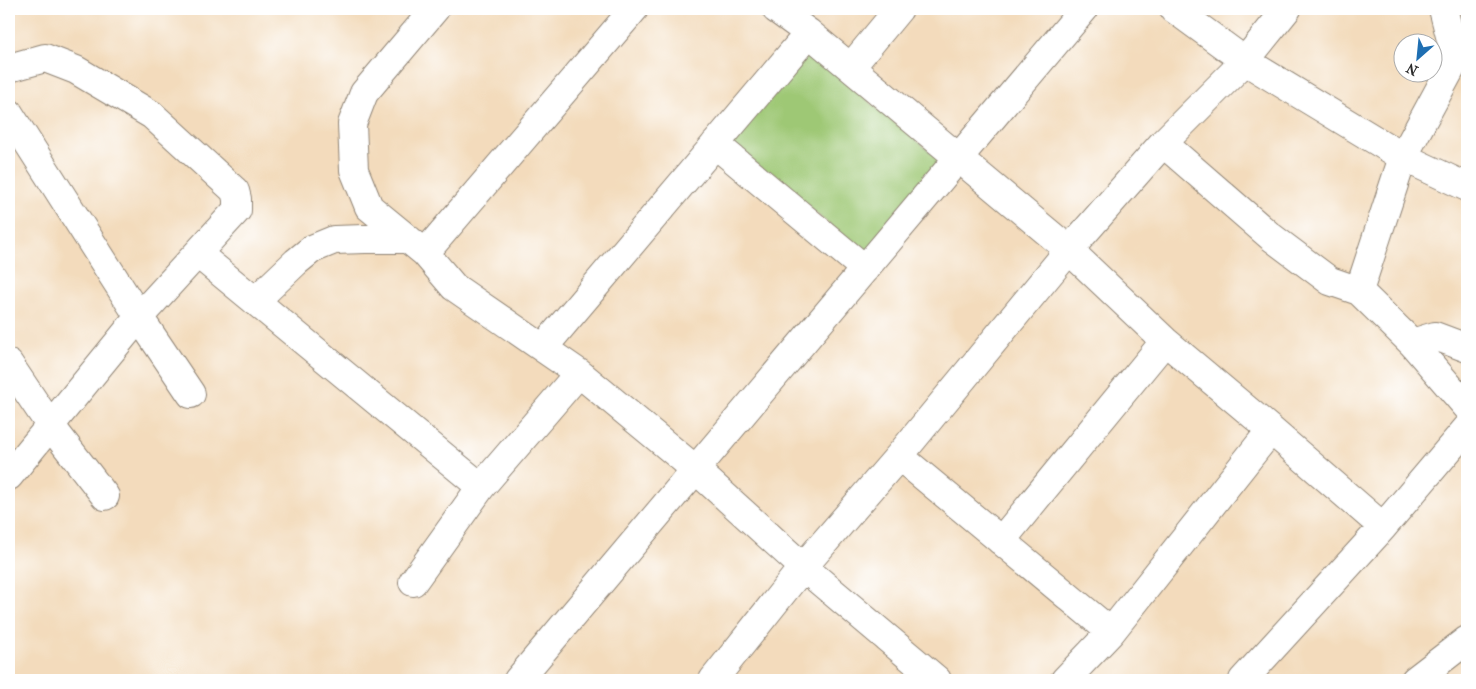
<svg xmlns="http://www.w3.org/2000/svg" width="1476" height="689" font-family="'IM FELL French Canon',serif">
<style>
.green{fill:#9ec874;stroke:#647a50}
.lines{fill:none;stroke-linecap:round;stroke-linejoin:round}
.street-casing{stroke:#8f8374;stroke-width:30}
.street{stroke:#fff;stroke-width:28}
</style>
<rect width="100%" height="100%" fill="#fff"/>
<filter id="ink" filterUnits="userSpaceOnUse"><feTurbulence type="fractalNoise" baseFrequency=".02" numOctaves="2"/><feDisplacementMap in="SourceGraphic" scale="10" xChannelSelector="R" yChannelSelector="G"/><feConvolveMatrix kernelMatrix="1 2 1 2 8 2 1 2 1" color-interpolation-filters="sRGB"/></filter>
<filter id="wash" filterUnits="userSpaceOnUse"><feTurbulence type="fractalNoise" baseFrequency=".0096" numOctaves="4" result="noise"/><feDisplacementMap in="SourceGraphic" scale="20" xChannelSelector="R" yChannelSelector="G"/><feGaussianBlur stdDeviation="1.12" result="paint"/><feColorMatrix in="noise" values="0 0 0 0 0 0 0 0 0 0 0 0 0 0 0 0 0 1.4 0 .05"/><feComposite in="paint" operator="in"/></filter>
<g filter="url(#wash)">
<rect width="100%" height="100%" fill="#f3dbbc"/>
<path class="green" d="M800 45 944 163 867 256 724 137Z"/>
</g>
<g filter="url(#ink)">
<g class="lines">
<g class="street-casing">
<path id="street" d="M435 9 364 93 352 124 354 170 369 207 425 253 454 287 579 373 695 469 803 567 937 680
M776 9 809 33 1069 250 1165 341 1271 430 1383 527
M1174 9 1245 61 1403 157 1467 187
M1443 9 1456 59
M851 67 899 9
M9 68 45 58 76 70 152 115 235 191 237 199V210L139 317 9 476
M9 113 139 317 191 394
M1163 143 1270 236 1330 281 1359 291 1412 343 1467 407
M715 144 865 269
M425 253 634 9
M198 254 481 487
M1359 291 1403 157 1456 59 1467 55
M255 301 296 262 312 249 334 240 365 239H408
M1412 343 1435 336 1467 348
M543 348 809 33
M9 364 50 425 105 496
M899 456 1111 632
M1001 541 1165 341
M413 582 481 487 579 373
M518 680 1084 9
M713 680 803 567 899 456 1069 250 1163 143 1245 61 1287 9
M1065 680 1111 632 1271 430
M1243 680 1383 527 1467 428
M1415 680 1467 640"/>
</g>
<use href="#street" class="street"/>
</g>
</g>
<rect width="1476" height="689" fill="none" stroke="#fff" stroke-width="30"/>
<g transform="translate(1418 58) rotate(207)"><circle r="24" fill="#ffffff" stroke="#aaaaaa"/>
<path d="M0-4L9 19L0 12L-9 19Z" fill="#1f6fb2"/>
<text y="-8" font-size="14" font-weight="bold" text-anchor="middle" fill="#2b2b2b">N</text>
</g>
</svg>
